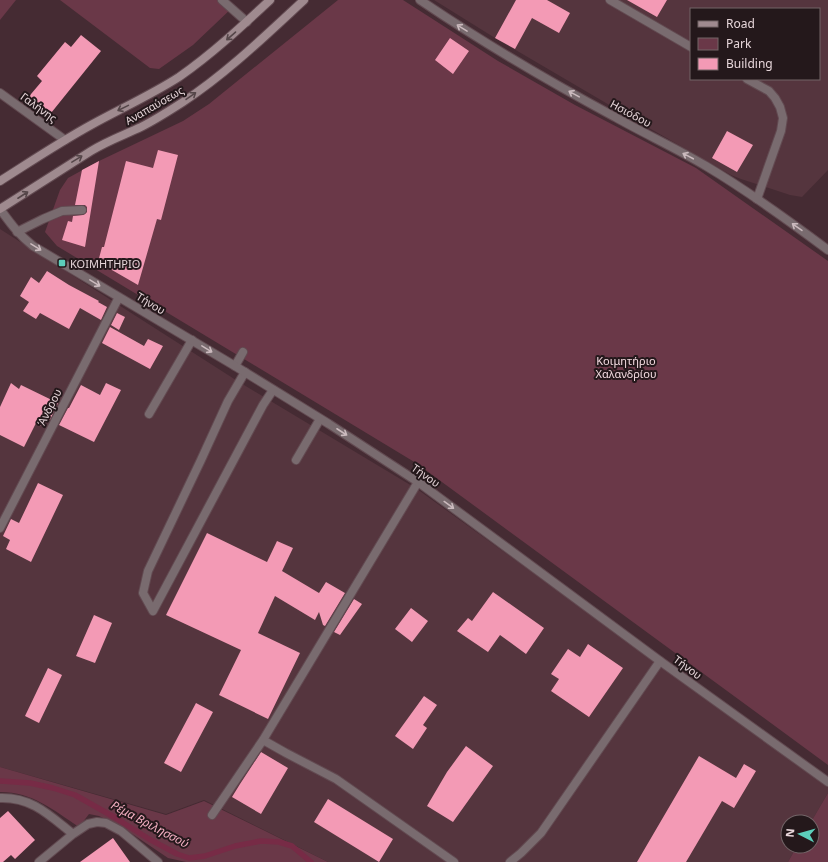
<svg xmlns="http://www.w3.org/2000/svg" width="828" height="862" font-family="'Noto Sans',sans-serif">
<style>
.built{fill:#55353e;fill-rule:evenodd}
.green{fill:#6a3848}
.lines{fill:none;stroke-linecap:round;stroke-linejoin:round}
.stream{stroke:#772b46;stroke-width:5.5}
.building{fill:#f39ab5}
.lane-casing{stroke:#624a51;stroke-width:10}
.street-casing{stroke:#624a51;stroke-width:10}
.secondary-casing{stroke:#624a51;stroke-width:10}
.lane{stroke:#796b6f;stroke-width:8}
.street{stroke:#796b6f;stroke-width:8}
.secondary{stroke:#9f8a8f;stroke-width:8}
.oneway{stroke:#cbbabe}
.oneway2{stroke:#554649}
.poi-dot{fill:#5ccebb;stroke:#24181b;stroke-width:1.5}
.labels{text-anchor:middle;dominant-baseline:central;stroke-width:4;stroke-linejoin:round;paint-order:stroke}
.street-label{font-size:11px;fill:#e6d5d9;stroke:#24181b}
.poi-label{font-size:11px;fill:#e6d5d9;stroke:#24181b;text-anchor:start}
.park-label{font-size:11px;fill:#f4dbe1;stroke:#24181b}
.water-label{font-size:12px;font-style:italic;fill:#f3aec1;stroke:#24181b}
</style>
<rect width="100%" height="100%" fill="#452b33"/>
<path class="built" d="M434 0H828V170L802 197 790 195 741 179 731 175 623 113 495 38ZM691 9H819V79H691Z
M0 229 239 382 417 489 828 786V793L811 822H788V846H797L788 862H328L204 800 166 814 0 767Z"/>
<path class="green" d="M0 0H16L0 20Z
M60 0H226L233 7 193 45 159 69 150 68Z
M338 0H403L498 61 575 105 696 168 828 261V765L416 463 57 246 45 232 60 190 68 178 99 161 183 121 209 104Z
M0 767 166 815 204 801 328 862H186L168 858 122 827 99 816 89 814 79 827C53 810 33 792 0 792Z
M828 793V862H788L797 846H812V822H811Z"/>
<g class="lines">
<path class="stream" d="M0 781 30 783 53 788 75 795 114 817 149 839 177 854 189 858 205 856 235 846 261 841 279 842 292 846 311 862"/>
</g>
<path class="building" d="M516 0H547L570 13 559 33 532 18 515 49 495 38Z
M627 0H667L657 17Z
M81 35 101 51 47 118 26 100 42 81 37 76 65 42 71 47Z
M450 38 469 51 453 74 435 60Z
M727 131 753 145 737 172 712 158Z
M158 150 178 155 161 220 157 219 138 285 98 262 102 247H104L126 161 153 168Z
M99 161 85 247 62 240 68 221 72 222 73 216 83 215 85 214 87 212V207L85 205H75L82 170Z
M47 271 69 285 99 301 98 302 107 307 101 320 80 308 69 329 40 313 36 319 23 311 29 302 20 296 31 277 39 283Z
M117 313 125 317 119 330 111 325Z
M110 327 144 346 148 339 163 346 150 369 102 343Z
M11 383 19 389 21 385 58 403 50 420 48 419 44 427 36 423 24 447 0 435V407Z
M106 383 121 390 94 442 59 425 68 408H69L81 385 100 395Z
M38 483 63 495 31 562 6 549 10 540 3 536 11 519 19 523Z
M207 533 267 562 277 541 293 548 282 571 319 593 326 582 345 593 325 626 323 625 319 612 315 620 275 596 258 633 300 653 268 719 219 695 241 650 166 615Z
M493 592 544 628 526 654 500 635 488 652 457 631 468 618 472 621Z
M354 599 362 604 340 635 334 632Z
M411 608 428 621 412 642 395 629Z
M94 615 112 623 95 663 76 656Z
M588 644 623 668 589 717 551 691 559 679 551 674 568 649 580 657Z
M48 668 62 675 39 723 25 716Z
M424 696 437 705 423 725 427 728 413 749 395 736Z
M196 703 213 712 181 772 164 763Z
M466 746 493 766 453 822 427 806 447 772Z
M261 752 288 768 261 814 232 797 240 784Z
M699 756 736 778 744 764 756 771 734 808 722 801 686 862H637Z
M328 799 393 839 379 862 314 822Z
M8 811 35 840 15 859 11 855 3 862H0V818Z
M113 838 130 862H80Z"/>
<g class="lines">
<g class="lane-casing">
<path id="lane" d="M610 0 691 47
M747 79 769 91 775 98 780 107 783 118 781 131 757 199
M17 232 43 219 62 211 82 210
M235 366 243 352
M149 414 192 340
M296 460 320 419
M153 611 143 593 148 571 201 460 228 401 245 372
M153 611 263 405 273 390
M263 740 286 753 336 779 454 862
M212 815 263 740 418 482
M510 862 521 853 541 833 660 661"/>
</g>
<g class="street-casing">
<path id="street" d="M222 0 247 22
M420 0C482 42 548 81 615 117 645 134 676 148 706 166 748 191 788 220 828 250
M0 93 65 140
M0 209C11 224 18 234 33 246L235 366 329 424 418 482 660 661 828 782
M0 528 119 297
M0 798C32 797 49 815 73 834
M39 862 73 834 88 824 97 822 106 823 121 831 158 862"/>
</g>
<g class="secondary-casing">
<path id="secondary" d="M0 181C30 162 60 142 91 125 120 109 151 95 179 77 212 54 241 27 270 0
M0 209 91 151C107 141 124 135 141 127 155 120 169 111 183 102 227 73 265 36 304 0"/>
</g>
<use href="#lane" class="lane"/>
<use href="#street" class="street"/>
<use href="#secondary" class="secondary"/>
</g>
<defs><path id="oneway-shaft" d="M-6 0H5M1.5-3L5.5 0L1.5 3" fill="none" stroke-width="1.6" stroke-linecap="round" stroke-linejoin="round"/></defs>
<g class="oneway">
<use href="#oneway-shaft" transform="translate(462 28) rotate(-148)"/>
<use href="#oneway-shaft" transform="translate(574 94) rotate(-151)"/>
<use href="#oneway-shaft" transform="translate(688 156) rotate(-152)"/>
<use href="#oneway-shaft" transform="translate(797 227) rotate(-145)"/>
<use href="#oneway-shaft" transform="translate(36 247) rotate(32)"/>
<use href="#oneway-shaft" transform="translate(95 283) rotate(31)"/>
<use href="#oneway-shaft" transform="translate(207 349) rotate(31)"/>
<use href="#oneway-shaft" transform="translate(342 432) rotate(33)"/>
<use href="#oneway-shaft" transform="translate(449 505) rotate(36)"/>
</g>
<g class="oneway2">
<use href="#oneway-shaft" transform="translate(231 36) rotate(139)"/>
<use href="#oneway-shaft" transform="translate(191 96) rotate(-35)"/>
<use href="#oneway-shaft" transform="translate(123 108) rotate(154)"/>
<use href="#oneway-shaft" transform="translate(77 159) rotate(-31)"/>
<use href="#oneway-shaft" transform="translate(23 195) rotate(-33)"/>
</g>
<rect class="poi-dot" x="58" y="259" width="8" height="8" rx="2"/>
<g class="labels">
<g class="street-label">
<text transform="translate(154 105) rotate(-30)">Αναπαύσεως</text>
<text transform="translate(39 107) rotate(36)">Γαλήνης</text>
<text transform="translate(631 113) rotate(28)">Ησιόδου</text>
<text transform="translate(151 303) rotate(31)">Τήνου</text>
<text transform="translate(49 407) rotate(-63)">Άνδρου</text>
<text transform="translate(426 475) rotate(35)">Τήνου</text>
<text transform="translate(688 667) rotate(36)">Τήνου</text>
</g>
<g class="poi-label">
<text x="70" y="263">ΚΟΙΜΗΤΗΡΙΟ</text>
</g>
<g class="park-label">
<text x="626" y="360">Κοιμητήριο<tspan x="626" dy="13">Χαλανδρίου</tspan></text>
</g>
<g class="water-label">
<text transform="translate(150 824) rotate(28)">Ρέμα Βριλησσού</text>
</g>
</g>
<rect x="690" y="8" width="130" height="72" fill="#24181b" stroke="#726467"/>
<rect x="698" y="21" width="20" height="6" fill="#9f8a8f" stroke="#726467"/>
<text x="726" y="28" font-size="12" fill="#e6d5d9">Road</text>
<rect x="698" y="38" width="20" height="12" fill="#6a3848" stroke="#726467"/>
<text x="726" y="48" font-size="12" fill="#e6d5d9">Park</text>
<rect x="698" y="58" width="20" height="12" fill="#f39ab5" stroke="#726467"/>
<text x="726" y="68" font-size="12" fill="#e6d5d9">Building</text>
<g transform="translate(800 834) rotate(276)"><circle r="19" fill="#24181b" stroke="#726467"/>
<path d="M0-3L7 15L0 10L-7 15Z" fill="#5ccebb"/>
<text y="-6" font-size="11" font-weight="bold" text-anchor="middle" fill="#e6d5d9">N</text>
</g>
</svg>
